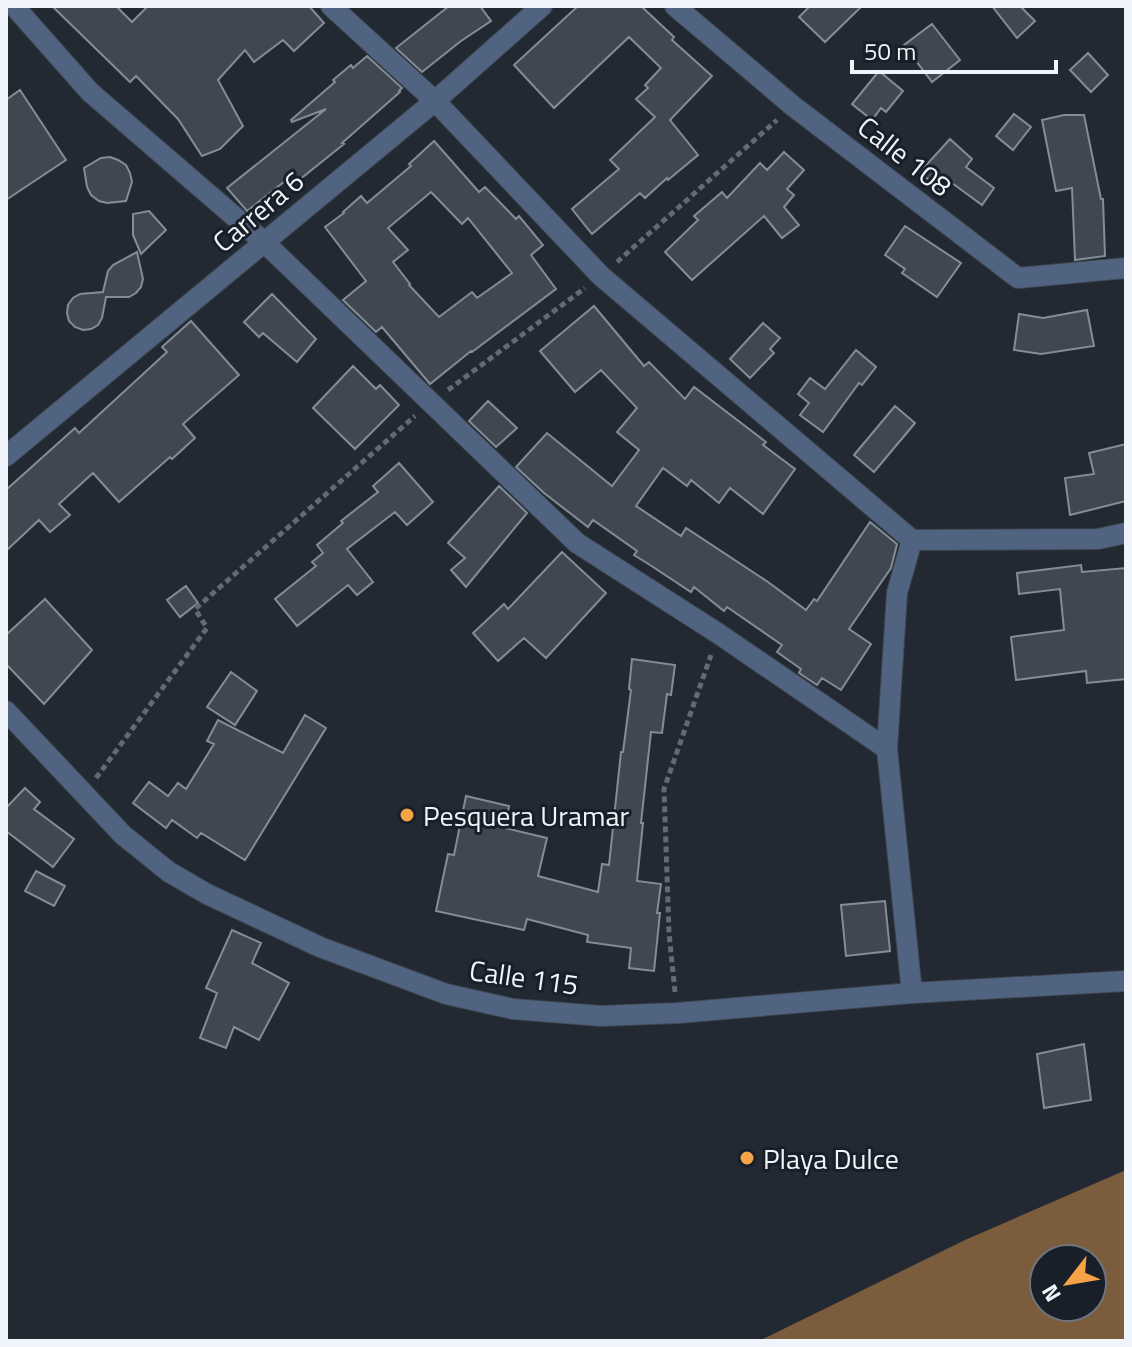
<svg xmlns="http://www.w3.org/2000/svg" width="1132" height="1347" font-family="'Titillium Web',sans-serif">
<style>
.water{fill:#7b5c3d;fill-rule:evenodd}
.building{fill:#404751;stroke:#848c98;stroke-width:2;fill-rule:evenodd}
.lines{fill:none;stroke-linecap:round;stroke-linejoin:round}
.minor-casing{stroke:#3f464f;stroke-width:22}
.path{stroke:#636a72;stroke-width:5;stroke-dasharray:6 4;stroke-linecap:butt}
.minor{stroke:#506482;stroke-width:20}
.poi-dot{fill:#f6a246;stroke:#191f29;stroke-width:3}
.labels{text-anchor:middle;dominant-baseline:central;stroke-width:6;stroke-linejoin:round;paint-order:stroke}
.street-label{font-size:28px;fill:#f0f5fb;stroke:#191f29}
.poi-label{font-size:28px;fill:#f0f5fb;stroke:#191f29;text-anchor:start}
</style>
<rect width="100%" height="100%" fill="#222933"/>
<path class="water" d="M1126 1170V1341H759L965 1240ZM1044 1259H1092V1307H1044Z"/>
<path class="building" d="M52 6H116L132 22 148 6H309L324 23 294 51 283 40 254 62 245 50 218 80 243 126 220 149 202 156 178 119 136 76 130 82Z
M449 6H480L491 21 461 41 422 72 396 48Z
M578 6H641L674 37 672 40 712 76 670 120 698 155 668 180 667 178 645 198 640 193 592 234 572 209 619 169 610 160 655 117 636 99 648 88 645 85 661 68 629 37 554 108 514 65Z
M810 6H862L825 42 799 17Z
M992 6H1020L1035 21 1017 38Z
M932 24 960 60 932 82 904 45Z
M1088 53 1108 75 1091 92 1070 70Z
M367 56 402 88 399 91 400 92 342 143 344 144 294 184 289 178 247 211 227 188 326 109 292 122 291 120 335 82 333 80 351 65 353 68Z
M879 71 903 91 886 112 881 108 872 120 852 104Z
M20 90 66 160 6 200V100Z
M1014 114 1031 127 1013 150 996 136Z
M1064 115H1084L1101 199H1103L1105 256 1075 260 1072 188 1056 191 1042 120Z
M950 139 972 159 966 167 994 188 982 205 952 183 943 193 920 172Z
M434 141 479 192 485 187 516 219 519 216 543 245 531 255 556 289 472 352 471 351 430 384 382 327 376 332 343 300 366 281 325 227 344 213 343 212 361 196 367 203 411 166 409 164ZM431 192 462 224 468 218 512 273 477 298 472 292 439 317 409 285 410 284 393 262 408 250 388 228Z
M784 152 804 170 787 189 794 195 784 207 799 225 782 238 764 216 692 280 665 252 698 220 694 216 722 192 727 198 760 163 767 170Z
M110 157 118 160 126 165 130 173 132 182 126 201 107 203 99 201 91 195 87 187 84 168 101 158Z
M149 211 166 230 141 254 133 235V214Z
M905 226 961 263 937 297 902 273 905 269 885 255Z
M137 252 143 279 141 287 136 293 129 297H106L102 318 98 325 91 329 83 330 75 327 69 321 67 313 68 305 73 298 80 294 103 292 108 271 113 265Z
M272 294 316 339 297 362 263 333 259 337 244 322Z
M594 306 644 366 649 362 685 399 694 387 766 442 763 445 795 469 763 514 730 488 719 503 691 480 687 486 663 468 636 506 681 536 686 528 768 582 806 610 814 599 817 601 870 522 897 544 891 568 849 629 871 644 841 690 822 678 817 685 799 673 801 669 777 652 782 645 727 607 724 611 694 587 691 592 650 565 634 555 637 551 593 520 588 527 544 493 516 467 547 433 612 486 639 450 617 432 637 408 601 370 575 392 540 351Z
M1087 310 1094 346 1041 354 1014 350 1019 314 1043 318Z
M191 321 239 375 183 424 195 438 172 459 170 457 119 502 93 473 59 504 70 515 50 532 39 520 6 551V490L75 428 79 433 167 352 162 347Z
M763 323 780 338 770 349 774 353 750 378 730 359Z
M856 350 876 367 862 385 859 383 823 432 800 415 809 403 798 394 810 378 825 389Z
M353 366 376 389 380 385 399 405 355 449 313 408Z
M488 401 517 428 496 447 469 421Z
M895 406 915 423 874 472 854 455Z
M1126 444V501L1070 515 1065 478 1094 474 1089 453Z
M399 463 433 502 407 525 395 512 347 549 373 582 357 595 348 585 297 626 275 599 316 566 312 562 323 553 317 545 343 523 341 521 378 492 373 486Z
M499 486 527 513 466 587 451 570 465 558 448 543Z
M562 552 606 593 546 658 524 638 498 661 473 633 504 604 508 609Z
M1081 565 1082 572 1126 568V679L1087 683 1086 671 1016 680 1011 637 1064 630 1060 589 1019 594 1017 573Z
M186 586 198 603 180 617 167 600Z
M45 599 92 650 44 704 6 664V635Z
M632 659 675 665 671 695 667 694 662 733 651 732 641 823H643L637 881 661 884 657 913H660L654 971 629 968 631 948 587 942 588 935 527 919 524 930 436 911 448 854 454 855 466 796 509 806 505 828 547 838 538 876 598 892 602 864 609 865 621 752H623L631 690 629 689Z
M231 672 257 691 235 725 207 707Z
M305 715 326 728 245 860 201 833 197 838 172 820 166 828 133 803 149 782 168 796 178 783 186 789 214 744 207 741 218 720 283 753Z
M25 788 40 802 34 809 74 839 53 867 6 831V808Z
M36 871 65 886 54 906 25 891Z
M885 901 890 951 846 956 841 905Z
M232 930 261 943 252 963 289 983 259 1040 234 1027 226 1048 200 1038 217 993 206 988Z
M1084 1044 1091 1100 1044 1108 1037 1054Z"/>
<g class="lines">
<g class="minor-casing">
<path id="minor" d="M14 6 90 92 264 242 577 543 719 634 887 749
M331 6 435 101 601 276 912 540 1098 539 1126 533
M675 6 793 106 1018 278 1126 268
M6 456 435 101 542 6
M912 540 897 593 887 749 912 993
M6 711 123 835 169 872 207 894 320 947 446 994 513 1009 601 1016 678 1013 912 993 1126 981"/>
</g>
<path class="path" d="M617 262 777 120
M448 390 585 288
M96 778 207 628 195 609 415 416
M675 992 669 933 664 789 711 655"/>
<use href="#minor" class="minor"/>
</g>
<g class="poi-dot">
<circle cx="407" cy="815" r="8"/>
<circle cx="747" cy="1158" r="8"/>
</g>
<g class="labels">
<g class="street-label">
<text transform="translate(905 156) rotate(38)">Calle 108</text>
<text transform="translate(258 211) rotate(-40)">Carrera 6</text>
<text transform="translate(524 977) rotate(8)">Calle 115</text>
</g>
<g class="poi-label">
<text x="423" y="815">Pesquera Uramar</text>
<text x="763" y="1158">Playa Dulce</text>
</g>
</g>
<rect width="1132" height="1347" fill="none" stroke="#f0f5fb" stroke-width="16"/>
<g transform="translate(1068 1283) rotate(239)"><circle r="38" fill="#191f29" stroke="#6f757d" stroke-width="2"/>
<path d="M0-6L14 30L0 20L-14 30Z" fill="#f6a246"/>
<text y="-12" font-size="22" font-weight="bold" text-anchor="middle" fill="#f0f5fb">N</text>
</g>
<path d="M852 60v12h204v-12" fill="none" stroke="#f0f5fb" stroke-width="4"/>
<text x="864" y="60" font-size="24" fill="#f0f5fb" stroke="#191f29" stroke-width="6" paint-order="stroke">50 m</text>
</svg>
